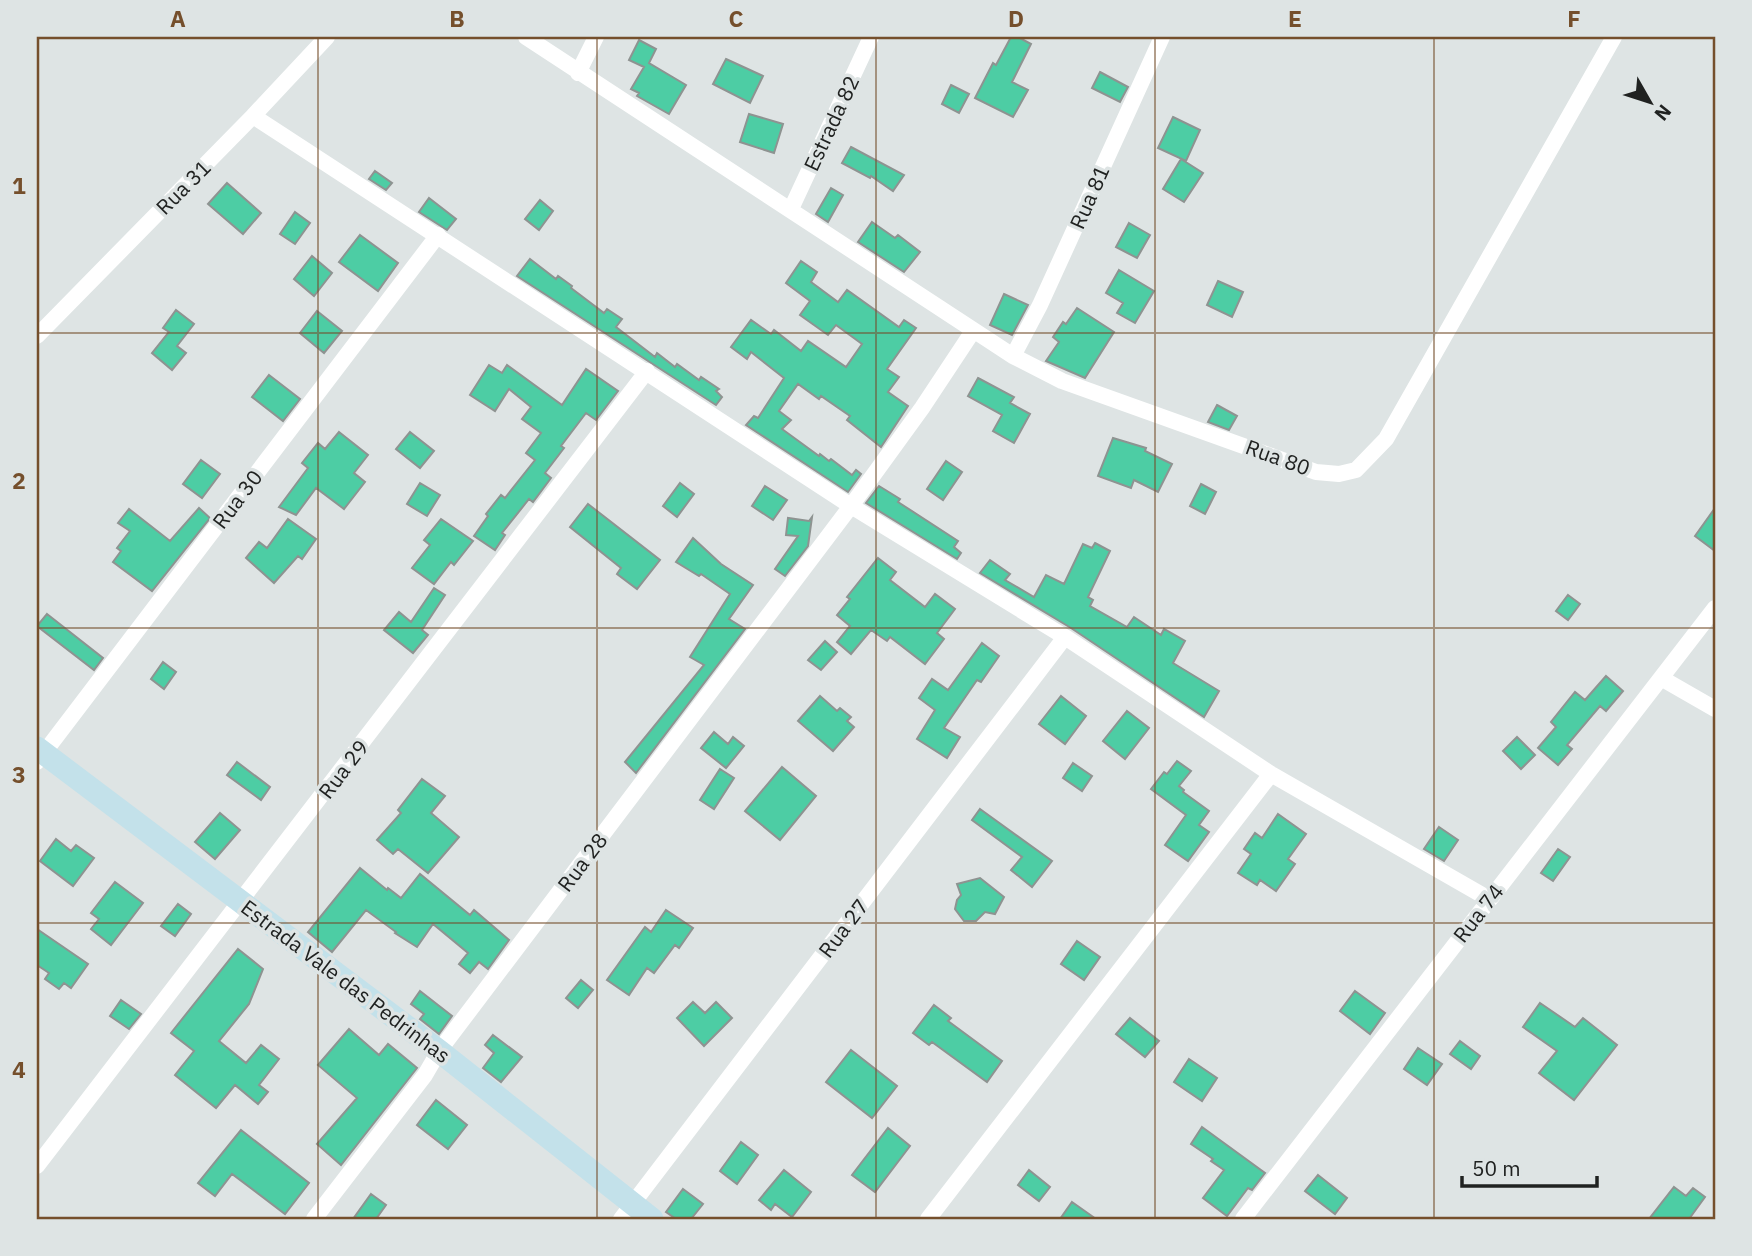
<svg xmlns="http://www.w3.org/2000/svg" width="1752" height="1256" font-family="'IBM Plex Sans',sans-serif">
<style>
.building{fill:#4dcda4;stroke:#8e9391;stroke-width:2}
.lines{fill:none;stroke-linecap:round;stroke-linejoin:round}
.street{stroke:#fff;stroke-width:16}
.secondary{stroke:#c3e1ea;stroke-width:23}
.grid{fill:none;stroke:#754f2c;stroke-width:2;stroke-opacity:0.55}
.labels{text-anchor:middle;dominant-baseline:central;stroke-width:7;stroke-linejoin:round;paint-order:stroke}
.street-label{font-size:21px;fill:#202221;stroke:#dee4e4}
.neatline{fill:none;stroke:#754f2c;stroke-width:2.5}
.grid-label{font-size:23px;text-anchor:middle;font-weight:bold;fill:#754f2c}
</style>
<rect width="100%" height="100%" fill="#dee4e4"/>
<path class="building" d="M1011 37H1018L1031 44 1012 82 1028 90 1013 117 975 98 993 63 996 65Z
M639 40 656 49 649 63 686 85 669 114 637 96 639 93 631 89 644 67 629 60Z
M726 59 763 76 750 103 713 84Z
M1100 72 1128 87 1120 102 1092 88Z
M951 85 969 94 959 113 942 104Z
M749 114 783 124 774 153 740 142Z
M1173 117 1200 130 1186 161 1158 148Z
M851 147 904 175 893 191 871 176 870 178 842 163Z
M1181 159 1203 173 1184 202 1163 189Z
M375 171 392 183 386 190 369 179Z
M227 183 261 213 243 234 208 204Z
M831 188 843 195 828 222 816 214Z
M429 198 456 219 447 230 419 212Z
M540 200 553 211 539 230 525 219Z
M295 212 310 223 295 244 280 234Z
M872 222 895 238 898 235 920 252 904 272 858 242Z
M1129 223 1150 235 1137 258 1116 247Z
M360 235 398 263 378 291 339 262Z
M312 256 332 273 314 296 294 279Z
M530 259 556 279 558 276 572 286 571 288 604 313 607 309 622 319 616 327 655 357 657 353 675 367 677 364 699 380 701 377 719 389 716 391 722 397 716 405 517 276Z
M801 261 817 272 811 282 838 302 847 290 899 327 904 320 916 328 887 369 899 377 888 392 908 406 881 447 847 420 850 416 821 396 819 399 798 384 779 411 791 420 782 429 819 456 820 454 829 461 831 459 852 475 856 470 861 474 848 492 746 425 754 416 758 418 784 378 751 352 747 359 731 347 751 320 771 334 774 330 801 351 808 341 846 367 862 344 836 325 828 335 800 315 810 301 786 283Z
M1119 270 1154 291 1135 323 1117 313 1123 303 1106 293Z
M1218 281 1243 292 1232 317 1207 305Z
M1004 294 1028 305 1012 335 990 325Z
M1077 308 1114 332 1085 378 1046 361 1059 342 1053 337 1063 322 1066 324Z
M176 310 194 324 177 346 186 353 172 370 152 353 169 332 163 328Z
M317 311 342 331 324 353 300 333Z
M489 365 502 373 507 365 562 405 586 369 618 391 596 420 586 413 561 446 564 448 545 473 551 478 533 502 529 499 502 533 505 535 495 550 474 536 488 516 486 514 501 495 505 498 535 460 526 453 541 433 522 419 531 407 509 389 495 411 470 395Z
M269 375 300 399 283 421 252 397Z
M978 378 1014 397 1010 403 1030 414 1014 443 993 431 1002 415 968 396Z
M1217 405 1237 416 1229 430 1208 422Z
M339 432 368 455 354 473 365 482 344 509 316 488 296 515 279 507 308 468 302 463 318 443 325 449Z
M410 432 434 451 420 468 396 449Z
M1113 438 1146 448 1145 451 1172 464 1158 492 1134 480 1131 488 1098 476Z
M201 460 220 474 202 498 183 484Z
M946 461 962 472 943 500 927 489Z
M420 483 440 495 427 516 407 504Z
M680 483 694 494 677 517 663 506Z
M1201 484 1216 492 1205 514 1190 506Z
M765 486 787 500 773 520 752 506Z
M879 486 900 499 898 502 958 541 954 547 961 553 957 559 866 503Z
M588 504 660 560 637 589 617 574 621 568 570 527Z
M199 508 210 518 152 591 113 562 121 551 117 548 130 531 118 523 129 509 170 541Z
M1715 508V551L1695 536Z
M812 517 808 546 785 576 775 569 798 536 786 535 788 518 809 521Z
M288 519 316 539 302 559 298 556 274 583 246 558 259 542 267 548Z
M441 519 473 541 454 565 451 562 434 584 412 568 430 545 424 540Z
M693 538 721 564 753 585 729 619 745 629 636 773 625 762 704 665 690 657 730 594 701 574 699 576 676 562Z
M1095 543 1110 551 1088 597 1093 600 1090 606 1127 627 1134 617 1161 635 1164 629 1185 641 1173 663 1219 691 1204 717 1071 628 980 573 990 560 1010 574 1005 580 1034 597 1046 575 1064 584 1083 544 1092 548Z
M878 558 896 572 890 580 925 607 935 594 955 609 937 633 944 639 925 664 890 637 887 641 871 630 851 654 837 642 850 626 837 615 850 599 847 597Z
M434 588 445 595 422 630 428 635 413 653 384 630 399 612 411 622Z
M1568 595 1580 604 1568 620 1556 611Z
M47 614 103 658 94 670 37 626Z
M825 641 837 652 821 670 808 660Z
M982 643 999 656 981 682 977 680 944 728 960 737 947 758 917 739 935 710 919 698 932 679 948 690Z
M163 662 176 672 164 689 151 679Z
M1606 676 1623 691 1606 711 1600 706 1567 745 1572 749 1558 765 1538 748 1556 727 1551 722 1575 692 1585 700Z
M820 696 837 711 840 708 851 717 847 721 854 727 833 751 798 721Z
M1061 696 1086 716 1065 744 1039 724Z
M1127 711 1149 728 1125 759 1103 741Z
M714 732 728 744 733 737 744 746 726 768 701 748Z
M1517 737 1535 755 1521 769 1503 751Z
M1177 761 1191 771 1179 786 1184 790 1183 792 1209 811 1199 825 1209 832 1188 861 1165 845 1186 815 1151 789 1164 772 1167 774Z
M237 762 270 787 261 800 227 775Z
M1073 763 1092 776 1082 791 1063 778Z
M782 767 816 796 780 840 745 811Z
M720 769 734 778 714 809 700 800Z
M422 779 445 796 431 813 459 837 428 873 398 849 393 854 377 840 401 813 398 810Z
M980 809 1052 861 1032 887 1011 870 1022 857 972 820Z
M220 813 240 830 215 859 195 842Z
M1278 814 1306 834 1288 859 1295 864 1276 891 1260 880 1257 885 1238 873 1251 854 1244 849 1255 833 1262 838Z
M1439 827 1458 840 1444 861 1424 849Z
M56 839 71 851 76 845 94 858 73 886 40 861Z
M1558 849 1570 857 1553 881 1541 873Z
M360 868 387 890 388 888 401 898 420 874 470 915 474 910 509 940 488 969 479 962 470 973 459 964 468 953 433 924 417 947 395 933 396 932 366 910 332 952 308 932Z
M980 878 1004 897 995 914 985 912 976 921H964L955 909 957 900 961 895 957 884Z
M115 882 143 903 111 945 91 929 99 919 91 913Z
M178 904 191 914 175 936 161 926Z
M666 910 693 928 679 948 675 945 654 973 647 968 629 995 607 980 645 927 651 932Z
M37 929 88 964 71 988 64 983 59 989 45 979 49 973 37 965Z
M1077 941 1100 957 1084 980 1061 964Z
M238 949 263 969 249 1004 219 1041 246 1063 261 1045 279 1059 259 1085 268 1092 258 1104 235 1085 216 1108 175 1075 194 1051 171 1033Z
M581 980 593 990 578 1008 566 998Z
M420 991 452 1016 439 1034 420 1019 424 1014 411 1004Z
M1355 991 1385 1013 1370 1034 1340 1011Z
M121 1000 141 1014 129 1029 110 1016Z
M693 1002 705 1013 716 1002 732 1018 704 1046 677 1018Z
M1540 1003 1575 1027 1583 1018 1617 1045 1574 1100 1539 1073 1557 1051 1523 1027Z
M934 1005 951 1018 948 1021 1002 1061 987 1082 932 1042 929 1045 913 1033Z
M1130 1018 1159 1041 1145 1057 1116 1034Z
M349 1029 379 1055 388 1044 417 1068 341 1165 317 1144 357 1098 318 1065Z
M493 1035 522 1057 501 1082 483 1068 494 1053 485 1045Z
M1460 1041 1480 1056 1471 1069 1450 1054Z
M1418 1048 1442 1064 1427 1085 1404 1069Z
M851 1050 897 1086 872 1118 826 1082Z
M1189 1059 1217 1078 1202 1101 1174 1082Z
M436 1100 467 1125 448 1149 417 1125Z
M1202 1127 1265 1173 1252 1190 1248 1188 1227 1216 1203 1198 1224 1170 1211 1161 1213 1159 1191 1144Z
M888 1128 910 1146 875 1192 852 1175Z
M241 1130 309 1183 285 1214 232 1174 215 1196 198 1183Z
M741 1142 758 1155 737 1184 720 1171Z
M784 1170 811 1192 792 1217 775 1204 771 1210 759 1200Z
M1029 1170 1050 1187 1039 1201 1018 1185Z
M1318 1175 1347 1198 1335 1214 1305 1191Z
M1674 1187 1686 1196 1693 1188 1705 1197 1689 1219H1649Z
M683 1189 703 1204 691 1219H676L666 1212Z
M371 1194 386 1205 376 1219H353Z
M1072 1202 1096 1219H1060Z"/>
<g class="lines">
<path class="street" d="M526 37 1013 356 1062 381 1316 472 1339 474 1356 470 1386 439 1614 37
M578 73 596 37
M253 116 851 506 1065 637 1271 774 1489 899
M791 209 871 37
M37 336 253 116 327 37
M1013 356 1040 305 1162 37
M1661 678 1715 709
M37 762 438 235
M37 1166 647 371
M314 1219 425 1075 439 1051 851 506 922 408 973 331
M621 1219 1065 637
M928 1219 1271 774
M1243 1219 1715 608"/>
<path class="secondary" d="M37 748 439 1051 652 1219"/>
</g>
<path class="grid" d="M318 37V1219M597 37V1219M876 37V1219M1155 37V1219M1434 37V1219M37 333H1715M37 628H1715M37 923H1715"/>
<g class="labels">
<g class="street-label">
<text transform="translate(831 123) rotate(-65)">Estrada 82</text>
<text transform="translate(183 187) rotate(-45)">Rua 31</text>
<text transform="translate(1089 197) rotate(-66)">Rua 81</text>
<text transform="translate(1278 457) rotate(20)">Rua 80</text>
<text transform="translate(237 499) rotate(-53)">Rua 30</text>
<text transform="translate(343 769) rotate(-53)">Rua 29</text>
<text transform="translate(582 862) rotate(-53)">Rua 28</text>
<text transform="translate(1478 913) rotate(-52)">Rua 74</text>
<text transform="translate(843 928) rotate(-53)">Rua 27</text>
<text transform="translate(346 981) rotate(37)">Estrada Vale das Pedrinhas</text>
</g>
</g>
<rect width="1752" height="1256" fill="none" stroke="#dee4e4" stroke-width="77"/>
<g transform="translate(1650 102) rotate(129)" stroke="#dee4e4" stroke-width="5" paint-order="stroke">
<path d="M0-5L12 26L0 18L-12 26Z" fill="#202221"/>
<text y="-10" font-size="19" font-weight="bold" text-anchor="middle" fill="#202221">N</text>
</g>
<path d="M1462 1176v10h135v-10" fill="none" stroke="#202221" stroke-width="3.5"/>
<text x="1472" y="1176" font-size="21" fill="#202221" stroke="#dee4e4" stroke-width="5" paint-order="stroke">50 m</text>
<rect x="38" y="38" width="1676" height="1180" class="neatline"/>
<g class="grid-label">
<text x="178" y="27">A</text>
<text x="457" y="27">B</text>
<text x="736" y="27">C</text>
<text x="1016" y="27">D</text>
<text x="1295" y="27">E</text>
<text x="1574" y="27">F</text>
<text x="19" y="194">1</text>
<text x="19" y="489">2</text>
<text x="19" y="783">3</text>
<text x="19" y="1078">4</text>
</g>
</svg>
